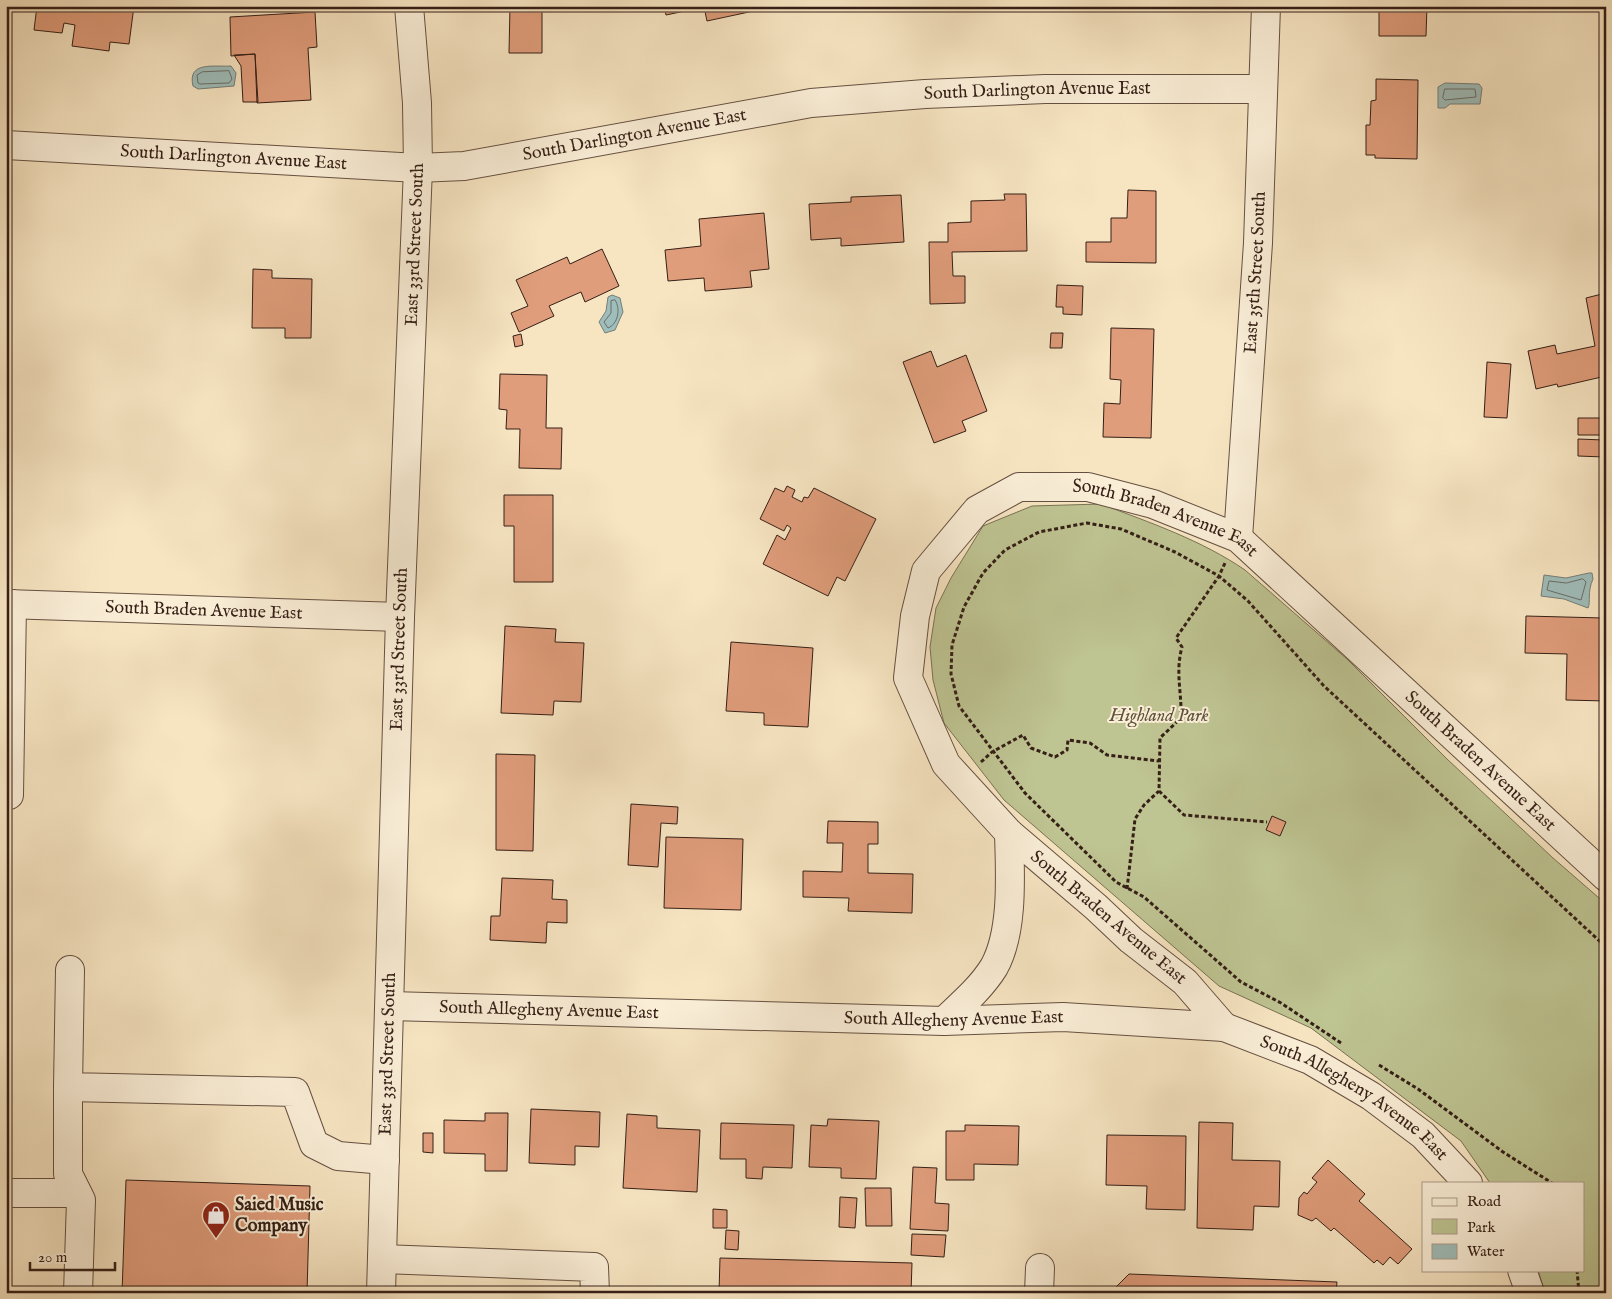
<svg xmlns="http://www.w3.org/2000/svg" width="1612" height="1299" font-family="'IM FELL English',serif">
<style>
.green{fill:#bec492;stroke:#7a7254}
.water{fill:#9fbdba;stroke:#757e78}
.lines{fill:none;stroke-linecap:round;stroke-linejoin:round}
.shore{stroke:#6a6e68;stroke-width:1}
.building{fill:#e09d7b;stroke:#351f16}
.minor-casing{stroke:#665041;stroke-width:30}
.path{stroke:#351f16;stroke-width:3;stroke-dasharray:4 2.5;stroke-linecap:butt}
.minor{stroke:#faeed7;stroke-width:28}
.labels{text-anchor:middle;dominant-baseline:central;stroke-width:4;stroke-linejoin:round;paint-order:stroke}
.street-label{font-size:18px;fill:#351f16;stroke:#faeed7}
.park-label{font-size:18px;font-style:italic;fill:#5e513b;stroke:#faeed7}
.poi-label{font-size:18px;font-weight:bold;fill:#351f16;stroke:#faeed7;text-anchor:start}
</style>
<rect width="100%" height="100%" fill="#f7e5c2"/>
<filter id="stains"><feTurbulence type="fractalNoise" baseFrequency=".004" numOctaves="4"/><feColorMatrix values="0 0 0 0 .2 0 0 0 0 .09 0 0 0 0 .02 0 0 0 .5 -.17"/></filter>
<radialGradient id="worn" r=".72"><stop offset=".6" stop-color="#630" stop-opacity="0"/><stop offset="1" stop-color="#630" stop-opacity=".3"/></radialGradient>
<path class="green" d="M1101 504C1151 523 1201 540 1245 570L1347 659 1447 759 1553 858 1606 904V1293H1545L1538 1270H1583V1183H1490L1461 1141 1311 1028 1219 986 1004 800 944 723 933 680 930 647 936 608 951 578 983 526 1032 506Z"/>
<path class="water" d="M231 66 236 73 234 86 198 89 193 86C187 61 214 67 231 66Z
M1445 83 1479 84 1482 88 1480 104H1450L1445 108H1438V87Z
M612 295 620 298 623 312 615 330 605 333 599 322 606 311 608 297Z
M1589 573H1592L1593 579C1587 592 1591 602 1588 608L1564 599 1541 596 1544 575 1566 578Z"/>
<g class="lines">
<path class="shore" d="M229 71 232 79 229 83 200 84 198 83 197 75 202 72Z
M1445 89H1475L1476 97 1445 100 1443 98Z
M615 300C621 309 618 324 608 328L604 322 611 313V301Z
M1583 579 1586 582 1581 600 1547 590 1549 581 1566 583Z"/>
</g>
<path class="building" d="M37 6H134L129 44 110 42 109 51 72 46 75 25 64 23 62 33 34 30Z
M510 6H542V53H509Z
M664 6H762L763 9 707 21 704 7 666 15Z
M1379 6H1427L1426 36H1379Z
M315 12 317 47 308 48 311 100 257 103 255 54 231 56 230 17Z
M255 54 258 102H243L241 66 234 55Z
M1376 79 1418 80 1417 159 1375 158V155H1366V125H1370L1371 101 1376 100Z
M1128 190 1156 191V263L1086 262V242H1111V218H1127Z
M1004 194H1026L1027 251 952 252 953 276H965V303L930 304 929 242H948V223L971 222V201L1005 200Z
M901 195 904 242 841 246V238L811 240 809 204 851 202V197Z
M764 213 769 269 750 271 752 287 705 291 704 278 668 281 665 250 701 246 699 219Z
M602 249 619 286 585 302 581 292 549 306 554 316 519 332 511 313 528 306 516 280 567 257 570 264Z
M253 269 272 270V278L312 279 311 338H285V328H252Z
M1057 285 1083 286 1082 315 1063 314V307H1056Z
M1606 293V376L1558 387 1557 384 1536 389 1528 351 1555 345 1557 354 1595 346 1586 298Z
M1111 328 1154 329 1151 438 1103 437 1104 403 1120 404 1121 380 1110 379Z
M1051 333H1063L1062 348H1050Z
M521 334 523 345 515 347 513 336Z
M931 351 937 367 966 355 987 411 962 421 966 431 934 443 903 362Z
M1487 362 1511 364 1507 418 1484 417Z
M500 374 547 375 546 428H562L561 469 519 468 520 429H506L507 410 499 409Z
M1578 418H1605V435H1578Z
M1578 439 1604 440V457L1578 456Z
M787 486 795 490 792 497 802 502 804 497 808 498 814 488 876 519 845 581 837 577 828 596 763 564 777 535 785 540 791 528 787 525 784 531 760 519 775 488 784 492Z
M504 495H553V582H514V526H504Z
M1604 581H1606V701L1566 700 1567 654 1525 653 1526 616 1603 618Z
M505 626 556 629 555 642 584 643 581 702 554 701 553 715 501 713Z
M731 642 813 648 808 727 764 725V713L726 711Z
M496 754 535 755 533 851 496 850Z
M631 804 678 807 677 824 661 823 658 867 628 865Z
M1272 816 1286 822 1280 836 1266 830Z
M828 821 878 822V844H868V873L913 874 912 913 848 911 849 898 803 897V871L842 872 843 843H827Z
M666 837 743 839 741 910 664 908Z
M502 878 553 880 552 899 567 900V923L547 922 546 943 490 940 491 916H500Z
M531 1109 600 1112 599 1147 575 1146V1165L529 1163Z
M485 1113H508L507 1171H485V1154L444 1153V1120L485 1121Z
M627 1114 657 1116V1128L700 1130 697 1192 623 1188Z
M828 1119 879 1121 876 1179 841 1178V1168L809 1167 811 1125 827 1126Z
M1199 1122 1233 1123 1232 1160 1280 1161 1279 1207 1254 1206 1253 1230 1197 1228Z
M721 1123 794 1125 792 1168 763 1167 762 1179 746 1178V1159H720Z
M965 1125 1019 1126 1018 1165 974 1164V1180H946V1131H965Z
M423 1133H433V1153L423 1152Z
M1107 1135 1186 1136 1185 1210 1146 1209 1147 1186 1106 1185Z
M1328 1160 1365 1194 1359 1201 1412 1249 1398 1264 1390 1257 1383 1265 1377 1260 1374 1263 1334 1228 1331 1231 1316 1218 1312 1221 1298 1215 1299 1198 1304 1192 1307 1194 1317 1182 1312 1178Z
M913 1167 937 1168 935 1203 949 1204 948 1231 910 1229Z
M126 1180 310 1186 307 1293H122Z
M865 1188H891L892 1226H866Z
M840 1197 857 1198 855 1228 839 1227Z
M713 1209 727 1210V1228H713Z
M726 1230 739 1231 738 1250 725 1249Z
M912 1234 946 1235 944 1257 911 1255Z
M720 1258 912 1263 911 1293H719Z
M1129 1274 1337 1282 1336 1293H1110Z
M1371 1289 1407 1290V1293H1370Z"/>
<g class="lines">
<g class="minor-casing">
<g id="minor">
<path id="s1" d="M6 145 418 168 464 166 811 103 925 94 1045 89H1263"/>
<path id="s2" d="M1238 538 1258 243 1266 6"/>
<path id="s3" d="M6 604 400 617"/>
<path d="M9 795 12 604"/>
<path d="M70 970 68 1087 295 1092 314 1144 338 1156 385 1160"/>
<path id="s4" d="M390 1006 944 1021 1063 1017 1224 1027 1310 1060 1371 1096 1423 1135 1468 1183"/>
<path d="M944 1021C962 1004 981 988 994 967 1014 931 1010 873 1009 833"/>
<path id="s5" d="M1224 1027 1185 982 1131 940 1096 907 1009 833 946 764 908 678 915 616 926 571 977 510 1019 487H1088L1153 504 1238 538 1606 877"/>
<path d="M68 1087V1174L81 1200 78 1293"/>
<path d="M6 1193H77"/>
<path d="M382 1259 594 1267 595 1293"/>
<path d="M1522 1270 1530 1293"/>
<path id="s6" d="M381 1293 400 617 418 168 417 103 409 6"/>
<path d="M1039 1293 1040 1268"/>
</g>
</g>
<path class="path" d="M981 762 992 752 1023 735 1031 748 1055 757 1067 750 1068 740 1090 743 1107 755 1159 761
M1159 791 1184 815 1267 822
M1127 889 1135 819 1144 805 1159 791 1160 738 1181 718C1182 692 1175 673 1182 647L1176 638 1219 576 1225 563
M1341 1043 1281 1003 1241 982 1144 897 1116 882 1025 793 959 706 951 674 952 645 964 607 983 573 1005 550 1039 532 1087 523 1121 529 1175 552 1219 576 1248 601 1324 686 1606 947
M1379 1065 1418 1089 1503 1152 1552 1183
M1577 1270 1579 1293"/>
<use href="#minor" class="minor"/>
</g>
<defs>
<g id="shop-pin" transform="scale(1.4375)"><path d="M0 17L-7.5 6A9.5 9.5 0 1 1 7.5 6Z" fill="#8f2418" stroke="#faeed7"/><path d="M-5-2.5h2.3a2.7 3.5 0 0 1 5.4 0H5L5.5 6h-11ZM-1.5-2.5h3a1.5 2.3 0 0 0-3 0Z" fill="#fff"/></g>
</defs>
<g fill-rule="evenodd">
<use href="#shop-pin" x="216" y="1215"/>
</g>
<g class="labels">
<g class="street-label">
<text stroke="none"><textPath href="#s1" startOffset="1038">South Darlington Avenue East</textPath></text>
<text stroke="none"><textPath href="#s1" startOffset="632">South Darlington Avenue East</textPath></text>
<text stroke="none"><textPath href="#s1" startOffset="228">South Darlington Avenue East</textPath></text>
<text stroke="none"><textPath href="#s6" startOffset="1049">East 33rd Street South</textPath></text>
<text stroke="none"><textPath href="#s2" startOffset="266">East 35th Street South</textPath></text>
<text stroke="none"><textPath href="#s5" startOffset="866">South Braden Avenue East</textPath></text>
<text stroke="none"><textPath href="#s3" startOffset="198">South Braden Avenue East</textPath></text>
<text stroke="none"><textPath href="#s6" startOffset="644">East 33rd Street South</textPath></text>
<text stroke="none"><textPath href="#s5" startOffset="1271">South Braden Avenue East</textPath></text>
<text transform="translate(1108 918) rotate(40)">South Braden Avenue East</text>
<text stroke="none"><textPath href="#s4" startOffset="159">South Allegheny Avenue East</textPath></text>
<text stroke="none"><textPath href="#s4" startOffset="564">South Allegheny Avenue East</textPath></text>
<text stroke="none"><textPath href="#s6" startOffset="239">East 33rd Street South</textPath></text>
<text stroke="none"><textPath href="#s4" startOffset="984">South Allegheny Avenue East</textPath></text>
</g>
<g class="park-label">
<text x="1159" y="716">Highland Park</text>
</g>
<g class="poi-label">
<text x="235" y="1205">Saied Music<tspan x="235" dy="21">Company</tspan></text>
</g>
</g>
<rect width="1612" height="1299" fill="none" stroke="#f7e5c2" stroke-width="25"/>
<rect x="8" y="8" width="1597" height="1284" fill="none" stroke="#351f16" stroke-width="2.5"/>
<rect x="12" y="12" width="1587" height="1274" fill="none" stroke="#351f16"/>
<rect x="1422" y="1182" width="162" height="90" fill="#faeed7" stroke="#ab9b8a"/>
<rect x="1432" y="1198" width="25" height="8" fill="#faeed7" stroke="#ab9b8a"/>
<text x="1467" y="1206" font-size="15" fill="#351f16">Road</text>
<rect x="1432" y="1219" width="25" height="15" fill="#bec492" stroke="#ab9b8a"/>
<text x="1467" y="1232" font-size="15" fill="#351f16">Park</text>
<rect x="1432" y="1244" width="25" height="15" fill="#9fbdba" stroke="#ab9b8a"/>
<text x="1467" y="1256" font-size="15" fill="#351f16">Water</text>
<path d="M30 1262v8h85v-8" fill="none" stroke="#351f16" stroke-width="2.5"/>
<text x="38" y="1262" font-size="15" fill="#351f16" stroke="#faeed7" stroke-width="4" paint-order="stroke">20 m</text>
<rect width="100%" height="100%" filter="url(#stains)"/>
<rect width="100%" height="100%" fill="url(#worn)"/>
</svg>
